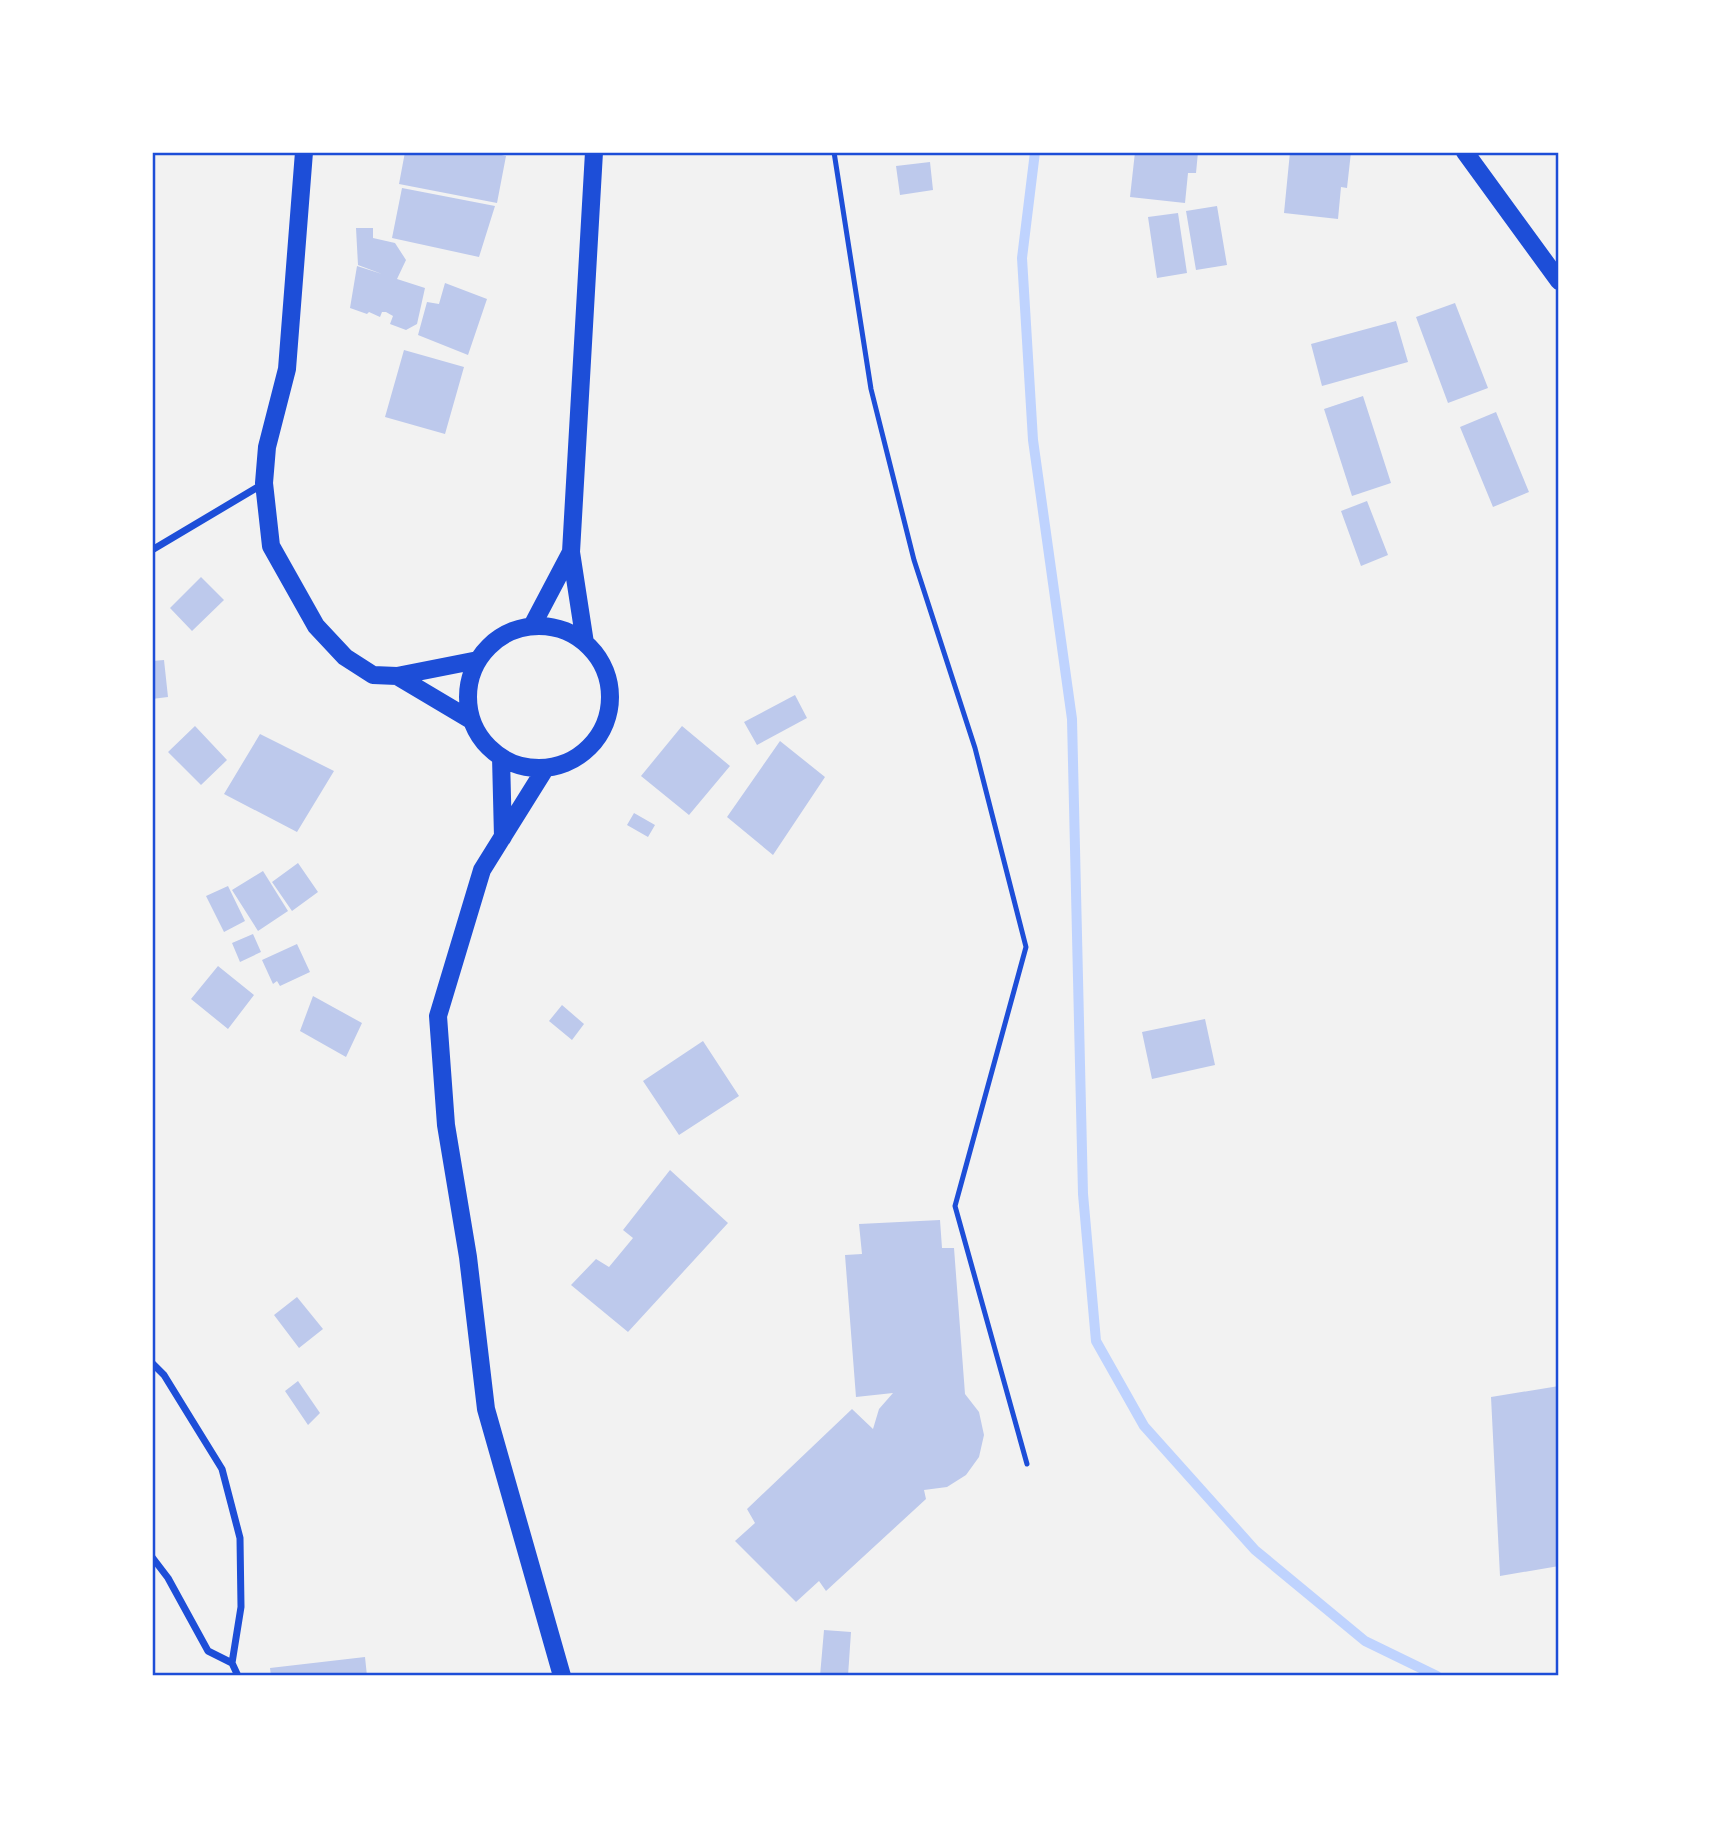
<svg xmlns="http://www.w3.org/2000/svg" width="1711" height="1828" font-family="'Nunito Sans',sans-serif">
<style>
.lines{fill:none;stroke-linecap:round;stroke-linejoin:round}
.stream{stroke:#bfd3fe;stroke-width:10}
.building{fill:#bdc9ec}
.service{stroke:#1d4ed8;stroke-width:5}
.minor{stroke:#1d4ed8;stroke-width:7}
.primary{stroke:#1d4ed8;stroke-width:18}
.neatline{fill:none;stroke:#1d4ed8;stroke-width:2.5}
</style>
<rect width="100%" height="100%" fill="#f2f2f2"/>
<g class="lines">
<path class="stream" d="M1035 152 1022 258 1033 440 1072 719 1083 1194 1096 1341 1144 1426 1255 1550 1365 1641 1437 1676"/>
</g>
<path class="building" d="M405 152H488L506 156 497 203 399 184Z
M1135 152H1198L1196 173H1188L1185 203 1130 197Z
M1290 152H1351L1347 188 1341 187 1338 219 1284 213Z
M930 162 933 190 900 195 896 166Z
M402 188 495 206 479 257 392 238Z
M1217 206 1227 265 1196 270 1186 211Z
M1178 213 1187 273 1157 278 1148 217Z
M356 228H373V238L395 243 406 260 397 279 425 288 417 324 406 330 390 324 393 316 386 312H382L380 317 369 312 367 314 350 308 357 266 382 274 358 265Z
M445 283 487 299 468 355 418 335 427 302 439 304Z
M1455 303 1488 388 1448 403 1416 317Z
M1396 321 1408 362 1322 386 1311 344Z
M404 350 464 367 445 434 385 417Z
M1363 396 1391 483 1352 496 1324 409Z
M1496 412 1529 492 1493 507 1460 427Z
M1367 501 1388 555 1361 566 1341 511Z
M201 577 224 600 192 631 170 608Z
M164 660 168 697 152 699V661Z
M795 695 807 718 757 745 744 722Z
M195 726 227 760 201 785 168 752Z
M682 726 730 766 689 815 641 776Z
M260 734 334 771 297 832 224 794Z
M780 741 825 777 773 855 727 817Z
M634 813 655 825 648 837 627 825Z
M298 863 318 892 292 911 272 882Z
M263 871 288 911 258 931 232 890Z
M228 886 245 921 224 932 206 896Z
M253 934 261 952 240 962 232 943Z
M297 944 310 972 280 986 277 981 273 984 262 960Z
M218 966 254 995 228 1029 191 999Z
M313 996 362 1023 346 1057 300 1031Z
M562 1005 584 1024 572 1040 549 1021Z
M1205 1019 1215 1065 1152 1079 1142 1032Z
M703 1041 739 1096 679 1135 643 1081Z
M670 1170 728 1223 628 1332 571 1285 596 1259 609 1267 633 1238 623 1230Z
M940 1220 942 1248H954L965 1394 979 1412 984 1435 979 1457 966 1475 947 1487 924 1490 926 1499 826 1591 819 1581 796 1602 735 1541 755 1523 747 1509 852 1409 873 1429 879 1409 893 1393 856 1397 845 1255 862 1254 859 1224Z
M297 1297 323 1329 299 1348 274 1315Z
M298 1381 320 1413 308 1425 285 1391Z
M1559 1386V1566L1500 1576 1491 1397Z
M824 1630 851 1632 848 1676H820Z
M365 1657 367 1676H271L270 1668Z"/>
<g class="lines">
<path class="service" d="M834 152 871 389 914 560 975 748 1026 947 955 1206 1027 1464"/>
<path class="minor" d="M152 550 263 484
M152 1363 164 1375 222 1469 240 1538 241 1607 232 1663 238 1676
M152 1557 168 1578 208 1651 232 1663"/>
<path class="primary" d="M304 152 287 369 267 447 264 483 271 546 316 626 345 657 373 675 397 676 478 660
M1465 152 1559 281
M468 697a71 71 0 1 1 142 0a71 71 0 1 1-142 0Z
M532 626 571 552
M585 643 571 552 594 152
M397 676 471 720
M501 757 503 837
M545 769 482 870 438 1016 446 1125 468 1257 486 1409 562 1676"/>
</g>
<rect width="1711" height="1828" fill="none" stroke="#ffffff" stroke-width="308"/>
<rect x="154" y="154" width="1403" height="1520" class="neatline"/>
</svg>
